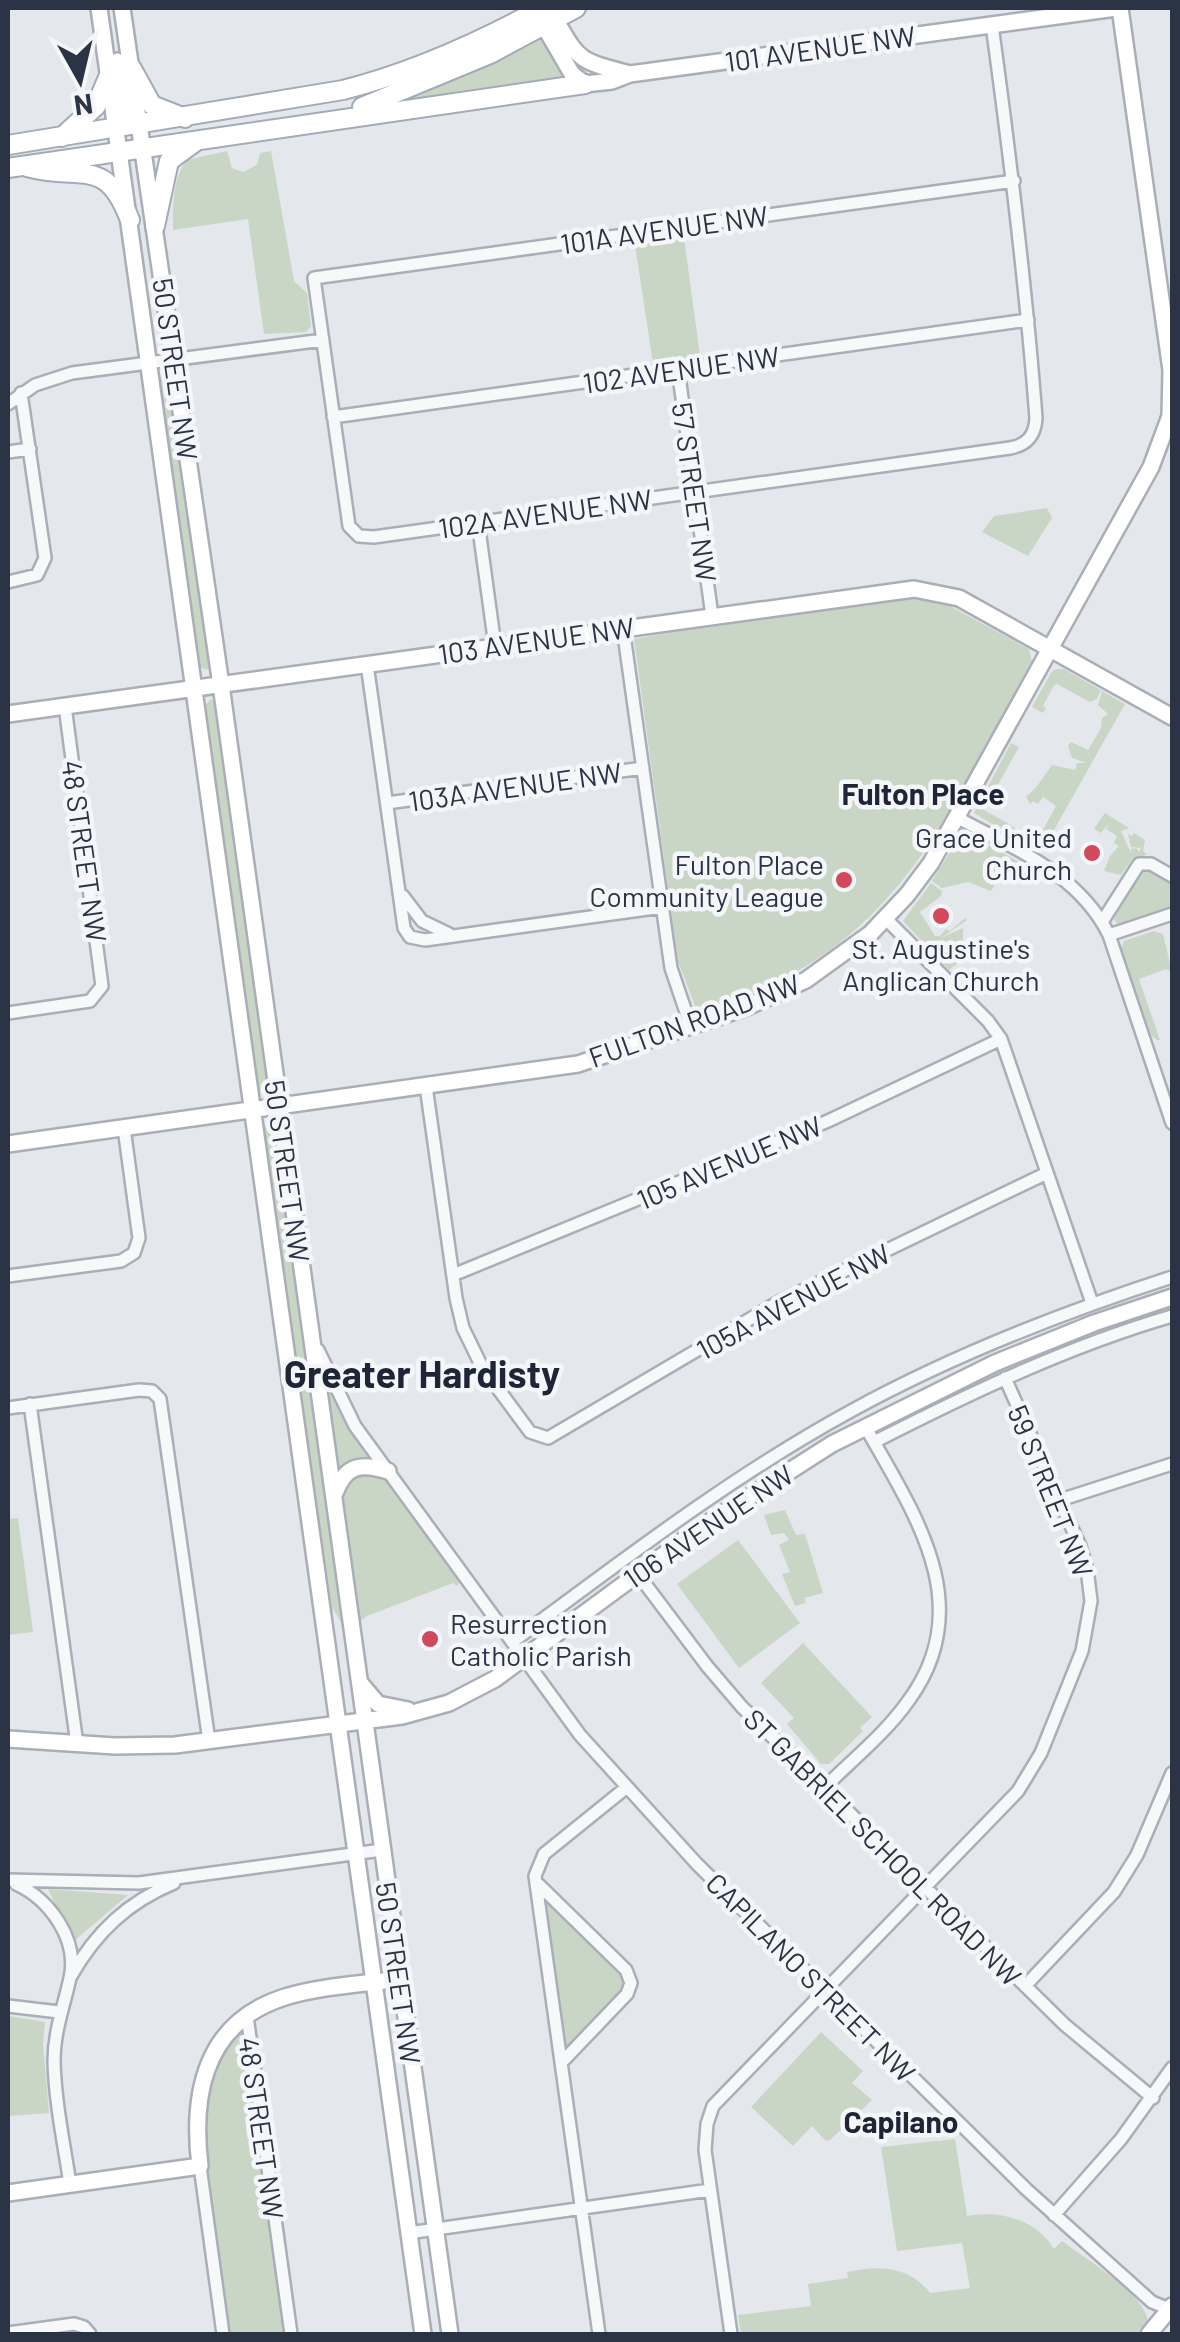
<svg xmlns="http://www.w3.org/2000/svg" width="1180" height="2342" font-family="Barlow,sans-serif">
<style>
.green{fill:#c9d6c5}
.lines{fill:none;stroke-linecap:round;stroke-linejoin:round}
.street-casing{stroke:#a9aeb7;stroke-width:16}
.secondary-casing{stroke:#a9aeb7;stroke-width:20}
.primary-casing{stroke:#a3abb8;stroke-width:22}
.street{stroke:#f7f8fa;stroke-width:11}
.secondary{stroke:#fff;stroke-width:15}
.primary{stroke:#fff;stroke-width:18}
.poi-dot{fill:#d1495b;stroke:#f4f6f9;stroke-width:4}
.labels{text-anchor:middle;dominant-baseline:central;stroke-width:9;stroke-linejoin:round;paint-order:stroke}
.street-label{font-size:28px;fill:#2b3445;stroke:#f4f6f9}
.poi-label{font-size:28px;fill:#2b3445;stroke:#f4f6f9;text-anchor:end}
.neighbourhood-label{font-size:30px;font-weight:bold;fill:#1d2536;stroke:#f4f6f9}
.district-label{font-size:38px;font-weight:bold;fill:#1d2536;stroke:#f4f6f9}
</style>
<rect width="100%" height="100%" fill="#e4e7ec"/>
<path class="green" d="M537 38H543L567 79 400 104 477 69Z
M227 151 232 168 243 172 257 165 260 153 271 151 294 281 307 293 311 326 306 332 264 334 248 219 173 230C173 206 172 179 187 160Z
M684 238 700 356 653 363 635 245Z
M162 373H169L212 663 207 670 198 666 158 380Z
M1047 508 1052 518 1028 556 982 532 994 516Z
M913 599 946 604 1029 649 1032 661C959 792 909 926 761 989 742 998 718 1010 697 1011L678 961 634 639 685 630Z
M1057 669H1064L1101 690 1097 699 1090 702 1057 684 1054 685 1043 706 1046 708 1043 713 1032 707 1052 671Z
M1102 691 1125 704 1041 853 1020 842 1025 835 1038 839 1056 806 1043 797 1038 804 1033 801 1030 804 1026 796C1034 793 1046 773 1052 765L1075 770 1077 763H1087L1072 758 1068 746 1071 742 1088 750 1101 728 1102 718 1108 714 1098 705Z
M211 699 218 705 270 1089 263 1093 256 1088 204 706Z
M1011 743 1019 747 984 810 1014 827 1019 840 974 813Z
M1105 813 1129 828 1121 831 1131 853V849L1136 848 1139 852 1141 848 1131 847 1128 834 1132 836 1134 833 1145 840 1143 851 1147 855 1133 858 1121 875 1104 871 1110 856 1119 846 1114 843 1117 836 1106 829 1109 823 1101 833 1094 829Z
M967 833 1034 870 1020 872 1005 867 991 891 968 882 942 888 932 881 960 836Z
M1144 869 1172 884V907L1117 924 1114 919 1139 872Z
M931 883 942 891 941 896 920 912 935 936H940L946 929 950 931 965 918 967 920 941 938 963 928V959L949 970 903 921Z
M1154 931 1163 934 1172 972 1166 969 1139 979 1160 1040H1157L1151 1035 1121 948 1124 941Z
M267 1123 276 1127 343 1626 332 1607 262 1129Z
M325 1378 372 1458H356L338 1468Z
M356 1472 379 1473 386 1480 459 1581 458 1586 453 1583 367 1616 358 1623 342 1495 346 1481Z
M785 1510 796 1535 805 1534 823 1593 804 1598 806 1603 795 1606 782 1574 790 1572 779 1545 789 1540 784 1533 771 1535 764 1515Z
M18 1518 33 1632 8 1635V1519Z
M738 1540 800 1623 739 1668 677 1584Z
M803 1643 872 1717 860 1728 863 1731 829 1764H821L787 1724 794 1718 761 1683Z
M536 1882 631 1983 562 2062Z
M48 1889 128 1895 73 1942Z
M8 2016 45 2022 43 2044 49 2113 8 2116Z
M247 2016 291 2334H223L197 2137 202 2081Z
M821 2032 863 2071 852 2083 872 2100 830 2140 826 2141 812 2126 793 2146 751 2107Z
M955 2139 967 2216C999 2210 1036 2219 1054 2249L1062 2241C1084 2258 1145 2294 1148 2321L1136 2334H741L738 2315 811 2306 808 2284 848 2278 847 2272 852 2271C882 2265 910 2267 930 2293L970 2288 962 2243 897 2251 881 2147Z"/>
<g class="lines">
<g class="street-casing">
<path id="street" d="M992 25C1010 156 1026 286 1036 418 1035 436 1027 445 1010 448L374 537 359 536 349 526 314 278 1014 181
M678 369 712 616
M8 404 35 385 72 373 323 340
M333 417 1028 320
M8 452 30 449
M478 522 495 646
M8 582 37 575 45 558 21 393
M623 628 671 968 691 1027
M367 664 404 928 410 937 425 940 662 907
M387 803 643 768
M958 818C1015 849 1079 874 1109 935L1172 1123
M403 896 422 921 449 934
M885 918 988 1021 1001 1039 1092 1303
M1102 922 1139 864H1151L1172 876
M1109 935 1172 914
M8 1013 90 1001 102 986 65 706
M426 1086 456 1298 463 1328 482 1367 530 1432 548 1438 777 1303 1047 1173
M453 1275 828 1121 1001 1039
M8 1276 121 1261 134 1253 139 1238 124 1128
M318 1350 355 1426 580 1735 697 1864 1026 2189 1152 2302 1172 2310
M30 1404 77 1744
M8 1408 139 1390 152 1391 160 1399 209 1741
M874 1442C970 1393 1069 1346 1172 1316
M1060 1500 1172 1464
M637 1573 707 1666 742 1707 1065 2025 1153 2098
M512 1642C622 1561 730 1477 851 1411 953 1355 1061 1313 1172 1277
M824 1788C852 1760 886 1733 909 1700 979 1604 913 1512 865 1426
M8 1880 139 1883 382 1850
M536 1882 626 1970 631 1983 627 1994 562 2062
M16 1884C49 1899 79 1939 70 1978 64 2006 54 2031 54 2061 55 2102 64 2144 70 2184
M71 1976C96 1932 128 1902 174 1883
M1025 1986 1114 1892 1137 1855 1172 1773
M8 2006 59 2012
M247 2016 291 2334
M200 2166 223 2334
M1054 2215 1121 2139 1172 2068
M408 2233 710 2190
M8 2333 74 2324 84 2327 90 2334
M599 2334 535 1876 544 1854 627 1787
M731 2334 705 2150 707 2124 713 2106 1018 1791 1041 1753 1082 1651 1091 1601 1087 1569 1080 1546 1005 1378"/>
</g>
<g class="secondary-casing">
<path id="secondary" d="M99 8 423 2334
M122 8 221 685 450 2334
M549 9C580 60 572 59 630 74
M540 19 572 74 585 84 612 81 630 74 1116 8
M117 61 131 126
M8 714 914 589 959 598 1172 717
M8 1144 578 1064 747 1007 806 980 871 933 907 895 931 863 1151 467 1170 416 1171 370 1120 8
M335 1493C346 1464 361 1463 388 1471
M361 1684 378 1704 408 1710
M8 1739 115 1746 175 1745 402 1716 449 1703 495 1679 699 1529 832 1444 995 1363 1094 1323 1172 1297
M8 2193 200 2166C191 2093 205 2022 285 1997 321 1986 362 1984 400 1979
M1149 2334 1172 2306"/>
</g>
<g class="primary-casing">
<path id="primary" d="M131 67 152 105 185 118
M362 107 490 54 576 8
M62 137 96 106 109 75
M8 145 343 90C414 72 478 43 542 8
M27 167C83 182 105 155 130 220
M8 168 585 84
M155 226 169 161 195 142"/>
</g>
<use href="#street" class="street"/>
<use href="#secondary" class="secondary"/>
<use href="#primary" class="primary"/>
</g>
<g class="poi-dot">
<circle cx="1092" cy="853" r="10"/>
<circle cx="844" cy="880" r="10"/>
<circle cx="941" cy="916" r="10"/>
<circle cx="430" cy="1639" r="10"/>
</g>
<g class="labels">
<g class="street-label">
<text transform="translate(820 48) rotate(-8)">101 AVENUE NW</text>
<text transform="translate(664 229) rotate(-8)">101A AVENUE NW</text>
<text transform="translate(176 369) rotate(82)">50 STREET NW</text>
<text transform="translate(681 369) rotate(-8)">102 AVENUE NW</text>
<text transform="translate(695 492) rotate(82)">57 STREET NW</text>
<text transform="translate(545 513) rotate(-8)">102A AVENUE NW</text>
<text transform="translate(536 640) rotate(-8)">103 AVENUE NW</text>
<text transform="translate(515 786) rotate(-8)">103A AVENUE NW</text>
<text transform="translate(85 851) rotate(82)">48 STREET NW</text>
<text transform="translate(694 1020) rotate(-20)">FULTON ROAD NW</text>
<text transform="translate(729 1162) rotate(-23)">105 AVENUE NW</text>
<text transform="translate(288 1171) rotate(82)">50 STREET NW</text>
<text transform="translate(793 1301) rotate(-28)">105A AVENUE NW</text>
<text transform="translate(1051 1491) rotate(68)">59 STREET NW</text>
<text transform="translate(708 1526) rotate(-34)">106 AVENUE NW</text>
<text transform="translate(883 1847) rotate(45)">ST GABRIEL SCHOOL ROAD NW</text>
<text transform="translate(399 1973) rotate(82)">50 STREET NW</text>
<text transform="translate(811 1977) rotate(45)">CAPILANO STREET NW</text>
<text transform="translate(262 2128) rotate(82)">48 STREET NW</text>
</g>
<g class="poi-label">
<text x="1072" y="837">Grace United<tspan x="1072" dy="32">Church</tspan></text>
<text x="824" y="864">Fulton Place<tspan x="824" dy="32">Community League</tspan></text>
<text x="941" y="948" text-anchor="middle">St. Augustine's<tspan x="941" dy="32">Anglican Church</tspan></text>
<text x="450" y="1623" text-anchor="start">Resurrection<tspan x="450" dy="32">Catholic Parish</tspan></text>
</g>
<g class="neighbourhood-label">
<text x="923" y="793">Fulton Place</text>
<text x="901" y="2121">Capilano</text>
</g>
<g class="district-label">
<text x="422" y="1373">Greater Hardisty</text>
</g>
</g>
<rect width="1180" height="2342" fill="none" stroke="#2b3445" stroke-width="20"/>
<g transform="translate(80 80) rotate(172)" stroke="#f4f6f9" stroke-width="8" paint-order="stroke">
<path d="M0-8L18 38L0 25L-18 38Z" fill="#2b3445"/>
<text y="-15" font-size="28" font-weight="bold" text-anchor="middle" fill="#2b3445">N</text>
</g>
</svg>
